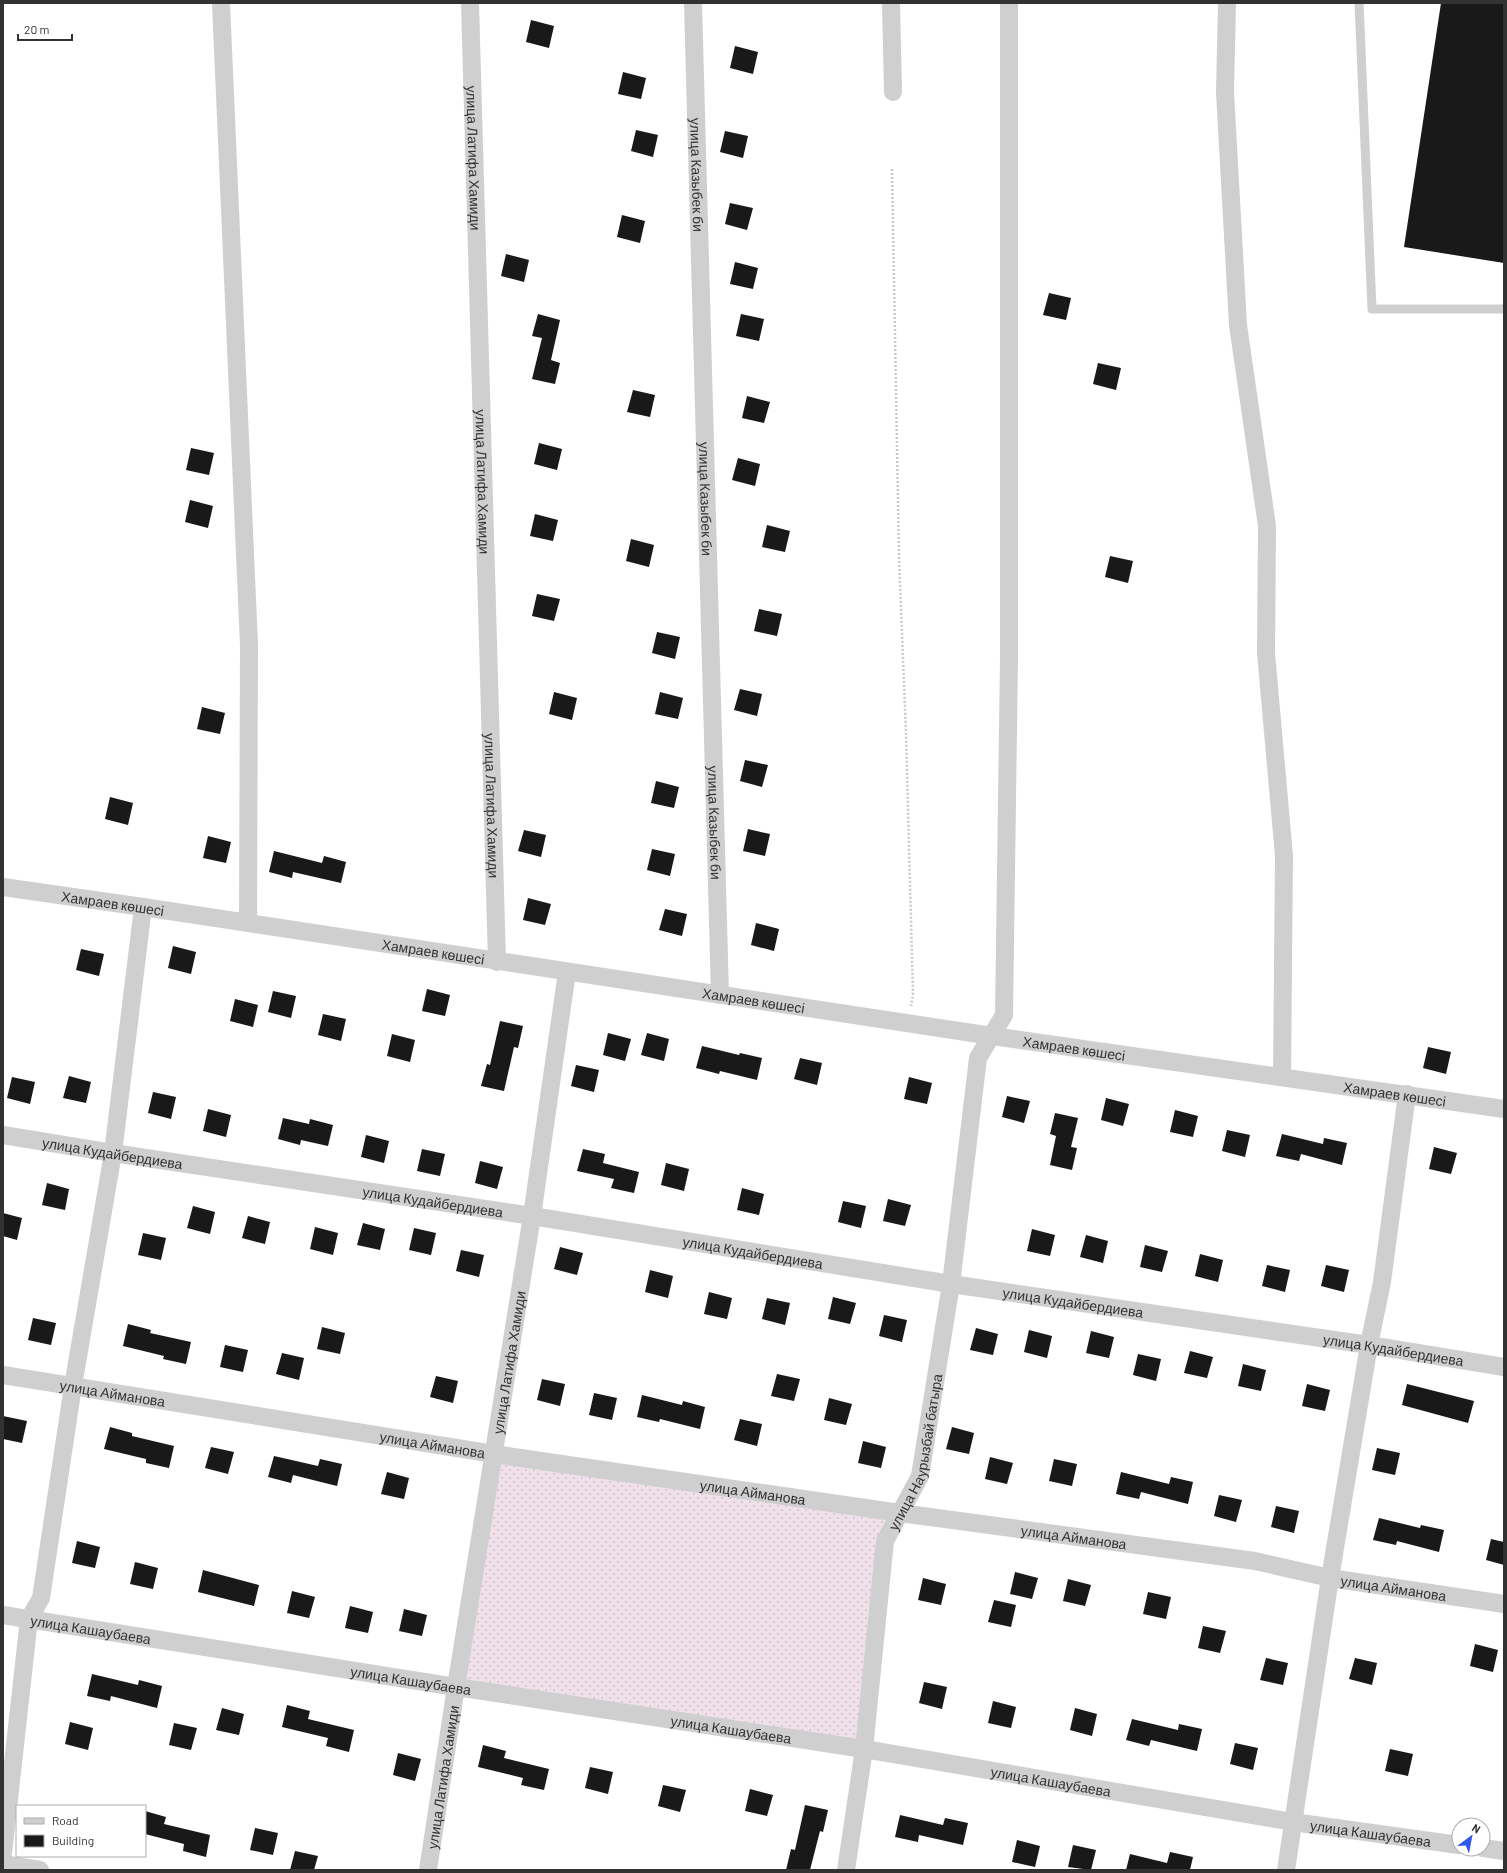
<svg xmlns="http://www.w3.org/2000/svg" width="1507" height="1873" font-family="Barlow,sans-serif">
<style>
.grass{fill:url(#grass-dots)}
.building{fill:#191919}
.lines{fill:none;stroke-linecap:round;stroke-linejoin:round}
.path{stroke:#c9c9c9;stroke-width:2.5;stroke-dasharray:2 2;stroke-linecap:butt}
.lane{stroke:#cfcfcf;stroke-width:9}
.street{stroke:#cfcfcf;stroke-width:18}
.labels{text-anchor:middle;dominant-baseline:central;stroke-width:4;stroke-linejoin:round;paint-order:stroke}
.street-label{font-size:14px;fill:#323232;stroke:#fff}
</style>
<defs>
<pattern id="grass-dots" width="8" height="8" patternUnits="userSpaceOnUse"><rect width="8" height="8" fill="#efe0ea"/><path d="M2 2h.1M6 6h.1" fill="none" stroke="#cdc1c9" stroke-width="1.8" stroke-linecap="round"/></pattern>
</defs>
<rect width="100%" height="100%" fill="#fff"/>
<path class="grass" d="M494 1454 900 1513 885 1541 864 1749 456 1687Z"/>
<path class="building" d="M1441 3H1504V263L1404 247Z
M531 20 554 26 549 48 526 42Z
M735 46 758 52 753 74 730 68Z
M623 72 646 78 641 99 618 94Z
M636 130 658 135 653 157 631 151Z
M725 131 748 136 743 158 720 152Z
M730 203 753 208 747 230 725 224Z
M622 215 645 221 640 243 617 237Z
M506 254 529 260 524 282 501 276Z
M735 262 758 268 753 289 730 284Z
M1049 293 1071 298 1066 320 1043 315Z
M538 314 560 320 551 360 560 363 555 384 532 379 542 338 532 336Z
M741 314 764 319 759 341 736 336Z
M1098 363 1121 368 1116 390 1093 384Z
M633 390 655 395 650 417 627 412Z
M747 396 770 402 764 423 742 418Z
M539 443 562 449 557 470 534 464Z
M191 448 214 453 209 475 186 470Z
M738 458 760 464 755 486 732 480Z
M190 500 213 506 208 528 185 522Z
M535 514 558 520 553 541 530 536Z
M767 525 790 531 785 552 762 547Z
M631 539 654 545 649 567 626 561Z
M1110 556 1133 561 1128 583 1105 577Z
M537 594 560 599 554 621 532 616Z
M759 609 782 614 777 636 754 631Z
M657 632 680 637 675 659 652 653Z
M740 689 762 694 757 716 734 710Z
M554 692 577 698 572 720 549 714Z
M660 692 683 698 678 719 655 714Z
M202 707 225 713 220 734 197 729Z
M745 760 768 765 762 787 740 781Z
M656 781 679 787 674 808 651 803Z
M110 797 133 803 128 825 105 819Z
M748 829 770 834 765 856 743 851Z
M524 830 546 835 541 857 518 851Z
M208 836 231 842 226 863 203 858Z
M652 849 675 854 670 876 647 870Z
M274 851 322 863 324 856 346 862 341 883 293 872 292 878 269 872Z
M528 898 551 904 545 925 523 920Z
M665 909 687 914 682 936 659 930Z
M756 923 779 929 774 951 751 945Z
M173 946 196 952 191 974 168 968Z
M81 949 104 954 99 976 76 970Z
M427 989 450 995 445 1016 422 1011Z
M273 991 296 996 291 1018 268 1012Z
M235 999 258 1005 253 1027 230 1021Z
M323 1014 346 1019 341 1041 318 1035Z
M500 1021 523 1026 518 1048 514 1047 504 1091 481 1086 487 1064 490 1065Z
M608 1033 631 1039 625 1061 603 1055Z
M647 1033 669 1039 664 1061 641 1055Z
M392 1034 415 1040 410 1062 387 1056Z
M702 1046 739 1055 740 1053 762 1058 757 1080 720 1071 719 1074 696 1068Z
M1428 1047 1451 1052 1446 1074 1423 1068Z
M800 1058 822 1063 817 1085 794 1079Z
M576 1065 599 1070 594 1092 571 1086Z
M69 1076 91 1082 86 1103 63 1098Z
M12 1077 35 1082 30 1104 7 1098Z
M909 1077 932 1083 927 1104 904 1099Z
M153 1092 176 1097 171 1119 148 1113Z
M1007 1096 1030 1101 1024 1123 1002 1117Z
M1106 1098 1129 1104 1123 1126 1101 1120Z
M208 1109 231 1115 226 1137 203 1131Z
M1175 1110 1198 1116 1193 1137 1170 1132Z
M1055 1113 1078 1118 1071 1147 1077 1148 1072 1170 1050 1165 1056 1136 1050 1134Z
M283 1118 309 1124 310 1119 333 1125 328 1146 301 1140 300 1145 278 1139Z
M1227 1130 1250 1135 1245 1157 1222 1151Z
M1282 1134 1323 1144 1324 1138 1347 1143 1342 1165 1301 1154 1299 1161 1276 1156Z
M366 1135 389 1141 384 1163 361 1157Z
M1434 1147 1457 1153 1451 1174 1429 1169Z
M422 1149 445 1154 440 1176 417 1171Z
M583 1149 605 1154 603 1163 639 1172 634 1193 611 1188 614 1179 577 1171Z
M480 1161 503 1167 497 1189 475 1183Z
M666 1163 689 1169 684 1191 661 1185Z
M47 1183 69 1189 65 1210 42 1205Z
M742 1188 764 1194 759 1215 737 1210Z
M888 1199 911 1205 905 1226 883 1221Z
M843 1201 866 1206 861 1228 838 1222Z
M193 1206 215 1212 210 1234 187 1228Z
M3 1213 22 1218 17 1240 3 1236Z
M248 1216 270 1222 265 1244 242 1238Z
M363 1223 385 1229 380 1250 357 1245Z
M315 1227 338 1233 333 1255 310 1249Z
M414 1228 436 1233 431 1255 409 1250Z
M1032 1229 1055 1235 1050 1256 1027 1251Z
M143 1233 166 1238 161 1260 138 1255Z
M1086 1235 1108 1241 1103 1263 1080 1257Z
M1145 1245 1168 1251 1162 1272 1140 1267Z
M560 1247 583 1253 577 1275 554 1269Z
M461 1250 484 1255 479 1277 456 1271Z
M1200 1254 1223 1260 1218 1282 1195 1276Z
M1267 1265 1290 1270 1285 1292 1262 1286Z
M1326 1265 1349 1270 1344 1292 1321 1286Z
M650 1270 673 1276 668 1298 645 1292Z
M709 1292 732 1298 727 1319 704 1314Z
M833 1297 856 1303 850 1324 828 1319Z
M767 1298 790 1303 785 1325 762 1319Z
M884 1315 907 1320 902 1342 879 1336Z
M33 1318 56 1323 51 1345 28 1340Z
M128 1324 151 1330 150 1333 191 1342 186 1364 163 1359 164 1356 123 1346Z
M322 1327 345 1333 340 1354 317 1349Z
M976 1328 998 1334 993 1355 970 1350Z
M1029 1330 1052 1336 1047 1358 1024 1352Z
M1091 1331 1114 1337 1109 1358 1086 1353Z
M225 1345 248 1350 243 1372 220 1367Z
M1190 1351 1213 1357 1207 1378 1184 1373Z
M282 1353 304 1358 299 1380 276 1374Z
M1138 1354 1161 1359 1156 1381 1133 1375Z
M1243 1364 1266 1370 1261 1391 1238 1386Z
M777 1374 800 1379 794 1401 771 1396Z
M436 1376 458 1381 453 1403 430 1397Z
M542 1379 565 1384 560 1406 537 1400Z
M1307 1384 1330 1390 1325 1411 1302 1406Z
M1407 1384 1474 1401 1468 1423 1402 1405Z
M594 1393 617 1398 612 1420 589 1415Z
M642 1395 682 1405 683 1401 705 1407 700 1429 660 1419 659 1422 637 1417Z
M829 1398 852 1404 846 1425 824 1420Z
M3 1416 27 1421 22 1443 3 1439Z
M740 1419 762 1424 757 1446 734 1440Z
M110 1427 132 1433V1436L174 1446 169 1468 146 1463V1459L104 1449Z
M952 1427 974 1433 969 1454 946 1449Z
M863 1441 886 1447 881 1468 858 1463Z
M211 1447 234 1452 228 1474 205 1468Z
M1377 1448 1400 1453 1395 1475 1372 1470Z
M274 1456 318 1466 320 1459 342 1464 337 1486 293 1475 291 1483 268 1477Z
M990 1457 1013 1463 1007 1484 985 1479Z
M1054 1459 1077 1464 1072 1486 1049 1481Z
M387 1472 409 1478 404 1499 381 1494Z
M1121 1472 1169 1484 1171 1477 1193 1482 1188 1504 1141 1492 1139 1499 1116 1494Z
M1219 1495 1242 1500 1236 1522 1214 1516Z
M1276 1506 1299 1511 1294 1533 1271 1527Z
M1379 1518 1420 1528 1421 1525 1444 1530 1439 1552 1397 1541 1396 1545 1373 1540Z
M1491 1539 1504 1542V1565L1486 1560Z
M77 1541 100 1547 95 1568 72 1563Z
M135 1562 158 1568 153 1589 130 1584Z
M203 1570 259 1585 254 1606 198 1592Z
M1015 1572 1038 1578 1032 1599 1010 1594Z
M923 1578 946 1584 941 1605 918 1600Z
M1068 1579 1091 1585 1085 1606 1063 1601Z
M292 1591 315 1597 309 1618 287 1613Z
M1148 1592 1171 1597 1166 1619 1143 1614Z
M994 1600 1016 1605 1011 1627 988 1622Z
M350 1606 373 1612 368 1633 345 1628Z
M404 1609 427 1615 422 1636 399 1631Z
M1203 1626 1226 1631 1220 1653 1198 1648Z
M1475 1644 1498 1650 1493 1672 1470 1666Z
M1266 1658 1288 1663 1283 1685 1260 1680Z
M1355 1658 1377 1663 1372 1685 1349 1679Z
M92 1674 138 1685 139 1680 162 1686 157 1708 111 1696 110 1701 87 1696Z
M924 1682 947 1687 942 1709 919 1703Z
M993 1701 1016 1707 1011 1728 988 1723Z
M287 1705 310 1711 308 1719 354 1730 349 1752 326 1746 328 1738 282 1727Z
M222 1708 244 1714 239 1735 216 1730Z
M1075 1708 1097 1714 1092 1736 1070 1730Z
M1132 1719 1178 1730 1179 1724 1202 1729 1197 1751 1151 1740 1149 1746 1126 1740Z
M70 1722 93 1728 88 1750 65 1744Z
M174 1723 197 1728 191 1750 169 1745Z
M1235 1743 1258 1748 1253 1770 1230 1764Z
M483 1745 506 1751 504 1758 549 1769 544 1790 521 1785 523 1778 478 1767Z
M1390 1749 1413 1754 1408 1776 1385 1771Z
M398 1753 421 1759 415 1781 393 1775Z
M590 1767 613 1772 608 1794 585 1788Z
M663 1785 686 1790 680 1812 658 1806Z
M750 1789 773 1795 767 1816 745 1811Z
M805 1805 828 1810 823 1832 820 1831 810 1870H786L791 1849 795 1850Z
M145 1811 166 1817 164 1824 210 1835 206 1857 183 1851 184 1844 145 1834Z
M900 1815 943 1825 945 1818 968 1823 963 1845 919 1835 918 1842 895 1837Z
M255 1828 278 1833 273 1855 250 1850Z
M1017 1840 1040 1846 1035 1867 1012 1862Z
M1073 1845 1096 1850 1091 1870 1068 1867Z
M295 1851 318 1856 314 1870H290Z
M1170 1852 1193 1857 1190 1870H1126L1130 1854 1167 1863Z"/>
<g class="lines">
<path class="path" d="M892 169 899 557 906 734 913 995 911 1006"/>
<path class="lane" d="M1359 3 1372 309H1504"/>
<g class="street">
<path d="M221 3 249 645 248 923"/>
<path id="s1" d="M470 3 497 962"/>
<path id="s2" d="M693 3 720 995"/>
<path d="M891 3 893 92"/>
<path d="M1227 3 1225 92 1238 325 1267 526 1266 653 1284 856 1282 1077"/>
<path id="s3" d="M3 887 143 907 992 1036 1504 1109"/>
<path id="s4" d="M3 1135 113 1153 532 1216 951 1284 1369 1345 1504 1367"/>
<path id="s5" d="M3 1375 494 1454 900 1513 1255 1561 1330 1578 1504 1604"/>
<path id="s6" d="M3 1615 456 1687 864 1749 1293 1822 1459 1845"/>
<path d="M1483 1848 1504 1851"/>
<path d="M3 1853 29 1619 41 1598 73 1386 113 1153 143 907"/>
<path d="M3 1864 40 1870"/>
<path id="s7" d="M428 1870 456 1687 532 1216 567 972"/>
<path id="s8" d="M846 1870 864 1749 885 1541 920 1476 951 1284 978 1058 1004 1015 1009 657V3"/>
<path d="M1286 1870 1330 1578 1369 1345 1382 1282 1407 1094"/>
</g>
</g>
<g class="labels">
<g class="street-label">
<text stroke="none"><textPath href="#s1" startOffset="155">улица Латифа Хамиди</textPath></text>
<text stroke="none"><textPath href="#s2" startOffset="172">улица Казыбек би</textPath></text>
<text stroke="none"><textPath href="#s1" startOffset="479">улица Латифа Хамиди</textPath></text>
<text stroke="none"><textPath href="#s2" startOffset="496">улица Казыбек би</textPath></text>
<text stroke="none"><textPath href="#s1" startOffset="803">улица Латифа Хамиди</textPath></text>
<text stroke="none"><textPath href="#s2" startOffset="820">улица Казыбек би</textPath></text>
<text stroke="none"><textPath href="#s3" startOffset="111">Хамраев көшесі</textPath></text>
<text stroke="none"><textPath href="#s3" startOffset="435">Хамраев көшесі</textPath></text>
<text stroke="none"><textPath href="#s3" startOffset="759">Хамраев көшесі</textPath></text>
<text stroke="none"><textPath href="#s3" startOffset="1083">Хамраев көшесі</textPath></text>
<text stroke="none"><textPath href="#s3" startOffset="1407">Хамраев көшесі</textPath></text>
<text stroke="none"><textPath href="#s4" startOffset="111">улица Кудайбердиева</textPath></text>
<text stroke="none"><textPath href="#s4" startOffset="435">улица Кудайбердиева</textPath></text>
<text stroke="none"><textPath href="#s4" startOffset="759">улица Кудайбердиева</textPath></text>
<text stroke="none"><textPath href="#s4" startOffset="1083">улица Кудайбердиева</textPath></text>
<text stroke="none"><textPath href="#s4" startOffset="1407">улица Кудайбердиева</textPath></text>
<text stroke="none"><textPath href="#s7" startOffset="514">улица Латифа Хамиди</textPath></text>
<text stroke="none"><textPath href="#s5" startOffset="111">улица Айманова</textPath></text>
<text stroke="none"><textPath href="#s5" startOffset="435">улица Айманова</textPath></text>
<text stroke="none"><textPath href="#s8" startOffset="427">улица Наурызбай батыра</textPath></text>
<text stroke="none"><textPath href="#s5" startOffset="759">улица Айманова</textPath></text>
<text stroke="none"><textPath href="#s5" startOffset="1083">улица Айманова</textPath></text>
<text stroke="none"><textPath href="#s5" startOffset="1407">улица Айманова</textPath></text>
<text stroke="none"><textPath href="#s6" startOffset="89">улица Кашаубаева</textPath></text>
<text stroke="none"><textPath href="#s6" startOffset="413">улица Кашаубаева</textPath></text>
<text stroke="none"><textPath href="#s6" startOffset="737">улица Кашаубаева</textPath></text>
<text stroke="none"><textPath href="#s7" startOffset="94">улица Латифа Хамиди</textPath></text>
<text stroke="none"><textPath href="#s6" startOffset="1061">улица Кашаубаева</textPath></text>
<text stroke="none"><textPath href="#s6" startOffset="1385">улица Кашаубаева</textPath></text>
</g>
</g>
<rect width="1507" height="1873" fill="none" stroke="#323232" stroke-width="8"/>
<rect x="16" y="1805" width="130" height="52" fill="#ffffff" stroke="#adadad"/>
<rect x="24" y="1818" width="20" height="6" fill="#cfcfcf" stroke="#adadad"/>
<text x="52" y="1825" font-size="12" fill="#323232">Road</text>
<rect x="24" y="1835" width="20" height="12" fill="#191919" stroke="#adadad"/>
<text x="52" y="1845" font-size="12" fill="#323232">Building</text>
<g transform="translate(1471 1837) rotate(32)"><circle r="19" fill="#ffffff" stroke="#adadad"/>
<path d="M0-3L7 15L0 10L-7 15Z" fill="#2f56ee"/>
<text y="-6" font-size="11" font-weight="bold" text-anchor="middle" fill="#323232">N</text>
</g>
<path d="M18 34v6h54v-6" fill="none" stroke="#323232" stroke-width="2"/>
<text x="24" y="34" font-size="12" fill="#323232" stroke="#ffffff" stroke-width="3" paint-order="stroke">20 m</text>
</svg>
